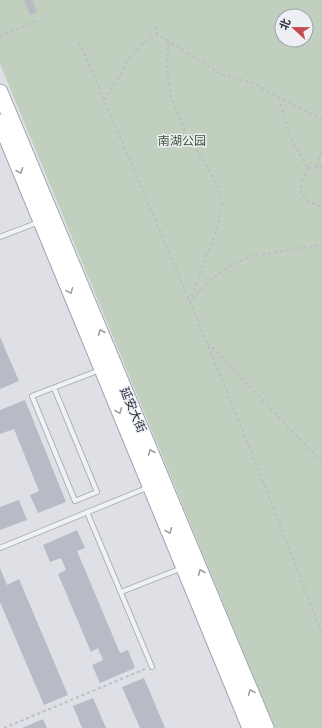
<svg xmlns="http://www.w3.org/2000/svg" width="322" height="728" font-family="'Space Grotesk','Noto Sans SC',sans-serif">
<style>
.green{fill:#c1cfbf;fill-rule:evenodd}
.building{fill:#b8bbc5}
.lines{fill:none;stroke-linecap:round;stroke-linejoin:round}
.lane-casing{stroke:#a4a7af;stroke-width:6}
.primary-casing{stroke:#9ea3b0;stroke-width:17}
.path{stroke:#bcbec5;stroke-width:2;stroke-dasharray:3 3;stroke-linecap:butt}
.lane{stroke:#f0f1f5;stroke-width:4.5}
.primary{stroke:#fff;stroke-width:15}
.oneway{stroke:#9ea0a7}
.labels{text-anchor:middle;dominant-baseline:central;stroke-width:3;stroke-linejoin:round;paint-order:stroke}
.park-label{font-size:12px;fill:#395537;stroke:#edeff4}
.street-label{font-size:12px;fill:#282d3b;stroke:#edeff4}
</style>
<rect width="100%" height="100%" fill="#dee0e6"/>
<path class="green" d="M0 0H322V728H275L0 64ZM282 16H306V40H282Z"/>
<path class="building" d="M24 0H32L37 12 30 15Z
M0 337 19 381 0 389Z
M25 400 66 502 38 513 30 495 39 491 14 429 0 434V410Z
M19 500 27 520 0 530V507Z
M77 530 85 548 77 551 120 653 128 650 135 668 100 683 92 665 103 660 98 648 91 652 58 574 66 570 61 558 50 562 43 545Z
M0 568 7 585 19 579 68 695 44 705 0 602Z
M144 678 165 728H140L122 687Z
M93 698 106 728H82L73 706Z
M43 719 47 728H22Z"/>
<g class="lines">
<g class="lane-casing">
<path id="lane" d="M0 237 39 222
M54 388 97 492 75 501 32 396 100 370
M87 512 152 667
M0 548 149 487
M121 592 182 568"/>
</g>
<g class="primary-casing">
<path id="primary" d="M0 92 266 728
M0 122 250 728"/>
</g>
<path class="path" d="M155 27 157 34 198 60 225 76 253 83 322 120
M0 36 36 21
M168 41 167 69 171 96 187 136 205 163 218 187 222 205 218 225 190 301 210 280 232 264 254 255 278 252 300 248 322 245
M79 42C164 238 247 435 322 635
M279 98 291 139 308 168
M104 100 120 75 128 60 141 45 157 34
M317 166 322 150
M308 168 302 180 301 194 310 203 320 206 322 205
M308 168 317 166 322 167
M208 343 322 462
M4 728 145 669"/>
<use href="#lane" class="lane"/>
<use href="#primary" class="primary"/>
</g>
<defs><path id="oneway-chevron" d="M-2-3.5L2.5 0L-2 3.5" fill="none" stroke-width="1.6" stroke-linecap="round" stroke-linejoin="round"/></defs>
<g class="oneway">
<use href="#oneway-chevron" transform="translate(20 171) rotate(68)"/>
<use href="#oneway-chevron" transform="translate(70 291) rotate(68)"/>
<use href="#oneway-chevron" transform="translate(101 332) rotate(-113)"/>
<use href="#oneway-chevron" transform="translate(119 411) rotate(68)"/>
<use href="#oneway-chevron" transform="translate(151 452) rotate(-113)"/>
<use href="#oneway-chevron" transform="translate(169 531) rotate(68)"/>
<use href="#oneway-chevron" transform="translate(201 572) rotate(-113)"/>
<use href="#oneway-chevron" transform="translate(251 692) rotate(-113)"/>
</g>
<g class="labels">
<g class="park-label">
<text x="182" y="141">南湖公园</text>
</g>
<g class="street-label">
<text transform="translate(133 410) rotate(67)">延安大街</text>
</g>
</g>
<g transform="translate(294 28) rotate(292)"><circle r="19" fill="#edeff4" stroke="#9ea1aa"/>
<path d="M0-3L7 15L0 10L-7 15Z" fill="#c14d4e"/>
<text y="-6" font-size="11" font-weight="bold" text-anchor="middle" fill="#282d3b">北</text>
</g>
</svg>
